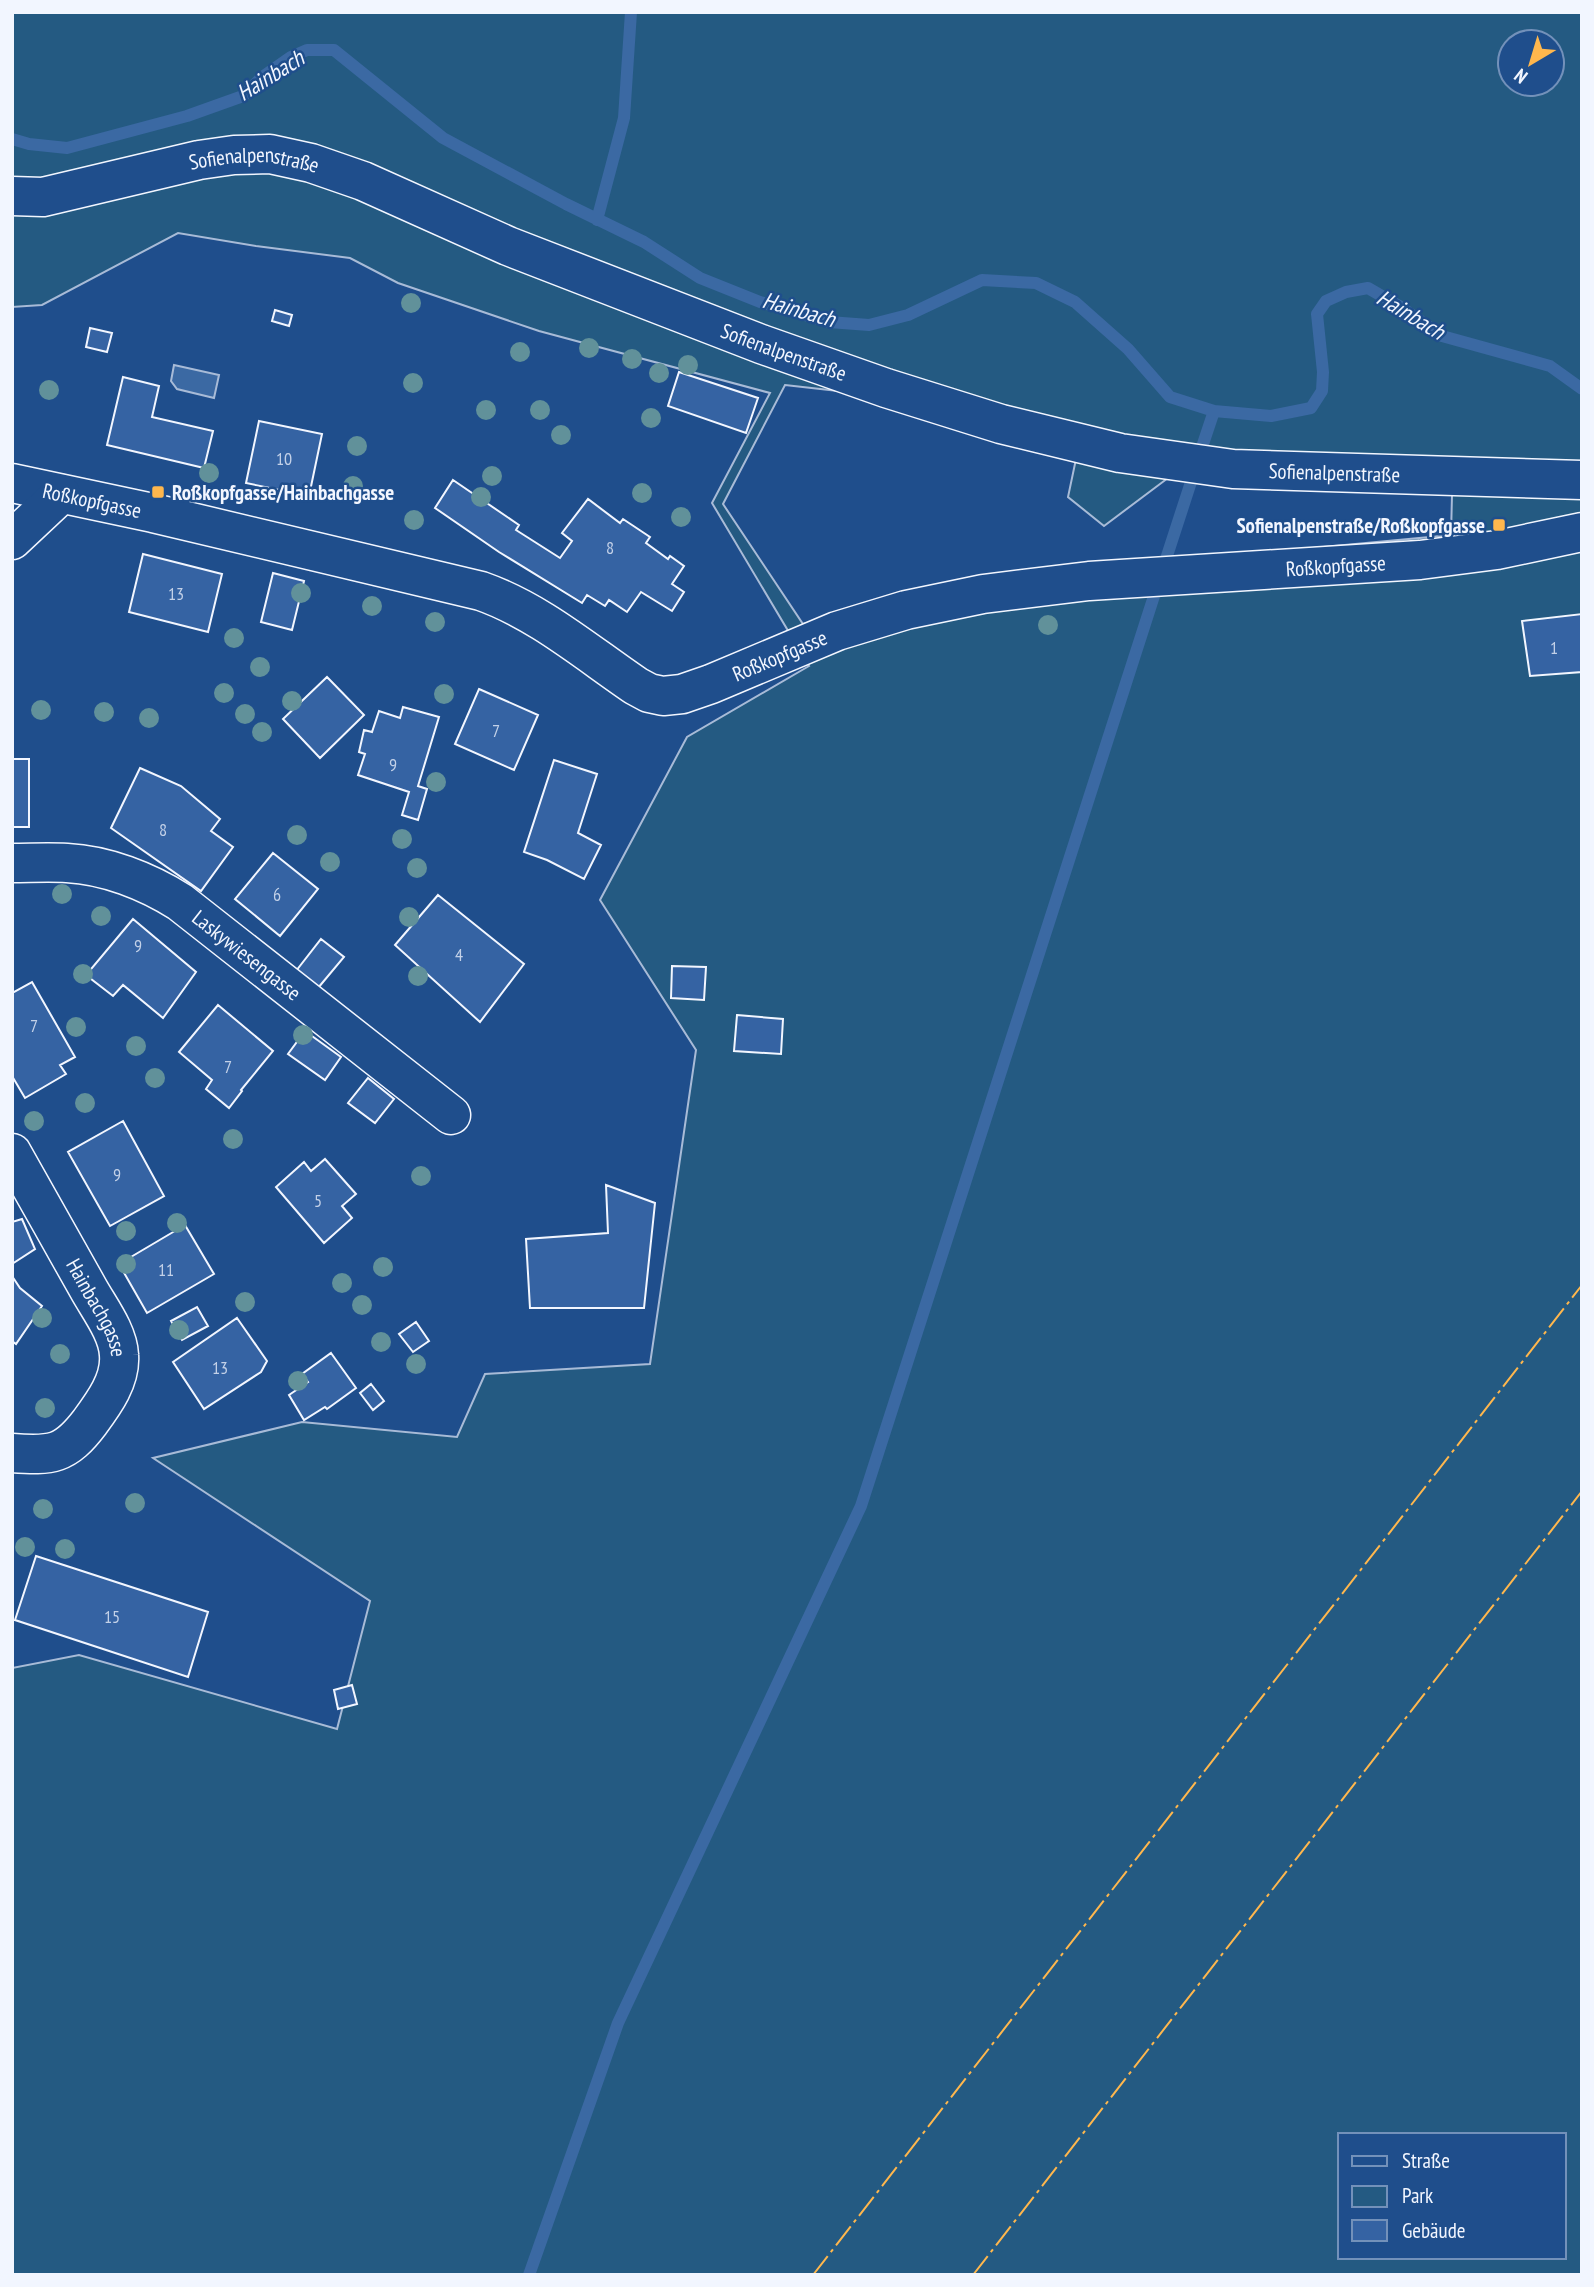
<svg xmlns="http://www.w3.org/2000/svg" width="1594" height="2287" font-family="'PT Sans Narrow',sans-serif">
<style>
.green{fill:#245a82;stroke:#a8bbd7;stroke-width:2;fill-rule:evenodd}
.water{fill:#3b69a3;stroke:#a8bbd7;stroke-width:2}
.lines{fill:none;stroke-linecap:round;stroke-linejoin:round}
.stream{stroke:#3b69a3;stroke-width:12}
.building{fill:#3563a3;stroke:#f2f6ff;stroke-width:2}
.minor-casing{stroke:#f2f6ff;stroke-width:41}
.minor{stroke:#1f4e8c;stroke-width:38}
.power{stroke:#ffb74d;stroke-width:2;stroke-dasharray:24 5 3.5 5;stroke-linecap:butt}
.tree{fill:#61919a}
.poi-dot{fill:#ffb74d;stroke:#1f4e8c;stroke-width:2.5}
.labels{text-anchor:middle;dominant-baseline:central;stroke-width:5;stroke-linejoin:round;paint-order:stroke}
.number-label{font-size:18px;fill:#c3d1e8}
.street-label{font-size:21px;fill:#f2f6ff;stroke:#1f4e8c}
.poi-label{font-size:21px;font-weight:bold;fill:#f2f6ff;stroke:#1f4e8c;text-anchor:start}
.water-label{font-size:23px;font-style:italic;fill:#f2f6ff;stroke:#1f4e8c}
</style>
<rect width="100%" height="100%" fill="#1f4e8c"/>
<path class="green" d="M12 12H1582V2275H12V1668L79 1655 337 1729 370 1601 153 1458 302 1422 457 1437 485 1374 650 1364 696 1050 600 900 687 737 809 666 712 503 770 393 539 331 398 283 350 258 256 246 178 233 42 305 12 307ZM1510 42H1552V84H1510ZM785 385 838 391 1076 459 1068 497 1104 526 1168 478 1452 495 1451 535 1249 554 922 593 803 624 723 504ZM1340 2135H1564V2257H1340Z"/>
<path class="water" d="M174 365 219 375 214 398 177 389 171 381Z"/>
<g class="lines">
<path class="stream" d="M12 139 29 144 67 148 187 116 243 96 261 78 291 57 307 50H334L443 138 566 204 644 242 700 278 760 302 829 322 869 325 908 315 982 280 1036 283 1075 302 1128 349 1170 397 1214 411 1271 416 1311 408 1322 391 1323 372 1317 314 1326 301 1346 292 1368 288 1399 306 1442 336 1550 366 1582 389
M597 220 624 118 631 12
M1202 447 1214 411
M1165 562 1191 482
M529 2275 618 2023 861 1506 1154 596"/>
</g>
<path class="building" d="M275 310 292 315 289 326 272 321Z
M90 328 112 333 107 352 86 347Z
M679 372 758 398 746 433 668 406Z
M123 377 159 386 152 417 213 431 204 468 107 445Z
M259 421 322 434 309 496 246 483Z
M453 480 519 525 516 530 560 558 572 541 562 533 588 499 620 523 623 519 650 537 646 543 668 559 670 556 684 566 672 584 684 592 672 611 641 592 627 612 609 600 605 606 587 595 582 603 499 552 435 508Z
M143 554 222 574 208 632 129 612Z
M273 573 304 581 292 630 261 622Z
M1582 614V672L1530 676 1522 621Z
M327 677 364 715 320 758 283 719Z
M479 689 538 715 514 770 455 744Z
M403 707 439 717 418 786 427 789 418 820 402 815 409 792 358 775 365 754 359 752 364 730 372 732 379 711 400 718Z
M12 759H29V827H12Z
M554 760 597 774 578 833 601 845 584 879 547 860 524 852Z
M140 768 181 786 220 819 211 831 233 847 201 891 111 828Z
M273 853 318 889 280 936 235 899Z
M438 895 524 964 480 1022 395 945Z
M133 919 196 972 163 1018 123 985 113 996 86 975Z
M321 939 344 957 318 988 296 971Z
M672 966 706 967 704 1000 671 998Z
M32 982 75 1057 60 1065 66 1074 25 1098 12 1076V993Z
M218 1005 273 1051 241 1090 242 1091 229 1108 206 1089 212 1080 179 1052Z
M737 1015 783 1019 781 1054 734 1051Z
M305 1031 341 1057 325 1080 288 1054Z
M368 1078 394 1099 375 1123 348 1103Z
M123 1121 164 1196 110 1226 68 1152Z
M325 1159 356 1194 342 1206 352 1218 324 1243 276 1187 304 1162 311 1171Z
M606 1185 655 1203 644 1308H530L526 1239 608 1233Z
M22 1219 35 1249 12 1264V1222Z
M185 1225 214 1274 147 1313 119 1264Z
M12 1276 20 1288 42 1306 16 1344 12 1341Z
M197 1307 208 1326 182 1340 171 1321Z
M237 1318 267 1361 261 1372 204 1409 173 1362Z
M416 1322 429 1341 413 1352 399 1334Z
M331 1353 356 1388 327 1409 325 1407 304 1420 289 1395 308 1382 302 1374Z
M371 1384 384 1401 373 1410 360 1393Z
M36 1556 208 1612 188 1677 15 1620Z
M352 1685 357 1704 338 1709 334 1690Z"/>
<g class="lines">
<g class="minor-casing">
<g id="minor">
<path id="s1" d="M12 196 43 197 199 160 234 155 270 154 311 163 363 181 508 246 761 344 886 388 1001 424 1120 453 1233 469 1582 480"/>
<path id="s2" d="M12 483 153 513 481 591C538 611 586 652 636 686L649 693 663 696 682 694 711 684 837 631 906 610 983 594 1089 581 1420 560 1497 550 1582 532"/>
<path d="M12 540 61 494"/>
<path id="s3" d="M12 863C30 863 49 862 67 863 106 865 147 881 180 902L451 1115"/>
<path id="s4" d="M12 1153C37 1198 63 1243 88 1288 99 1308 118 1332 119 1355 121 1380 104 1403 90 1422 65 1455 52 1456 12 1453"/>
</g>
</g>
<use href="#minor" class="minor"/>
<path class="power" d="M813 2275 1582 1285
M973 2275 1582 1491"/>
</g>
<g class="tree">
<circle cx="411" cy="303" r="10"/>
<circle cx="589" cy="348" r="10"/>
<circle cx="520" cy="352" r="10"/>
<circle cx="632" cy="359" r="10"/>
<circle cx="688" cy="365" r="10"/>
<circle cx="659" cy="373" r="10"/>
<circle cx="413" cy="383" r="10"/>
<circle cx="49" cy="390" r="10"/>
<circle cx="486" cy="410" r="10"/>
<circle cx="540" cy="410" r="10"/>
<circle cx="651" cy="418" r="10"/>
<circle cx="561" cy="435" r="10"/>
<circle cx="357" cy="446" r="10"/>
<circle cx="209" cy="473" r="10"/>
<circle cx="492" cy="476" r="10"/>
<circle cx="353" cy="486" r="10"/>
<circle cx="642" cy="493" r="10"/>
<circle cx="481" cy="497" r="10"/>
<circle cx="681" cy="517" r="10"/>
<circle cx="414" cy="520" r="10"/>
<circle cx="301" cy="593" r="10"/>
<circle cx="372" cy="606" r="10"/>
<circle cx="435" cy="622" r="10"/>
<circle cx="1048" cy="625" r="10"/>
<circle cx="234" cy="638" r="10"/>
<circle cx="260" cy="667" r="10"/>
<circle cx="224" cy="693" r="10"/>
<circle cx="444" cy="694" r="10"/>
<circle cx="292" cy="701" r="10"/>
<circle cx="41" cy="710" r="10"/>
<circle cx="104" cy="712" r="10"/>
<circle cx="245" cy="714" r="10"/>
<circle cx="149" cy="718" r="10"/>
<circle cx="262" cy="732" r="10"/>
<circle cx="436" cy="782" r="10"/>
<circle cx="297" cy="835" r="10"/>
<circle cx="402" cy="839" r="10"/>
<circle cx="330" cy="862" r="10"/>
<circle cx="417" cy="868" r="10"/>
<circle cx="62" cy="894" r="10"/>
<circle cx="101" cy="916" r="10"/>
<circle cx="409" cy="917" r="10"/>
<circle cx="83" cy="974" r="10"/>
<circle cx="418" cy="976" r="10"/>
<circle cx="76" cy="1027" r="10"/>
<circle cx="303" cy="1035" r="10"/>
<circle cx="136" cy="1046" r="10"/>
<circle cx="155" cy="1078" r="10"/>
<circle cx="85" cy="1103" r="10"/>
<circle cx="34" cy="1121" r="10"/>
<circle cx="233" cy="1139" r="10"/>
<circle cx="421" cy="1176" r="10"/>
<circle cx="177" cy="1223" r="10"/>
<circle cx="126" cy="1231" r="10"/>
<circle cx="126" cy="1264" r="10"/>
<circle cx="383" cy="1267" r="10"/>
<circle cx="342" cy="1283" r="10"/>
<circle cx="245" cy="1302" r="10"/>
<circle cx="362" cy="1305" r="10"/>
<circle cx="42" cy="1318" r="10"/>
<circle cx="179" cy="1330" r="10"/>
<circle cx="381" cy="1342" r="10"/>
<circle cx="60" cy="1354" r="10"/>
<circle cx="416" cy="1364" r="10"/>
<circle cx="298" cy="1381" r="10"/>
<circle cx="45" cy="1408" r="10"/>
<circle cx="135" cy="1503" r="10"/>
<circle cx="43" cy="1509" r="10"/>
<circle cx="25" cy="1547" r="10"/>
<circle cx="65" cy="1549" r="10"/>
</g>
<g class="poi-dot">
<rect x="151" y="485" width="14" height="14" rx="3.5"/>
<rect x="1492" y="518" width="14" height="14" rx="3.5"/>
</g>
<g class="labels">
<g class="number-label">
<text x="284" y="458">10</text>
<text x="610" y="547">8</text>
<text x="176" y="593">13</text>
<text x="1554" y="647">1</text>
<text x="496" y="730">7</text>
<text x="393" y="764">9</text>
<text x="163" y="829">8</text>
<text x="277" y="894">6</text>
<text x="138" y="945">9</text>
<text x="459" y="954">4</text>
<text x="34" y="1025">7</text>
<text x="228" y="1066">7</text>
<text x="117" y="1174">9</text>
<text x="318" y="1200">5</text>
<text x="166" y="1269">11</text>
<text x="220" y="1367">13</text>
<text x="112" y="1616">15</text>
</g>
<g class="street-label">
<text stroke="none"><textPath href="#s1" startOffset="247">Sofienalpenstraße</textPath></text>
<text stroke="none"><textPath href="#s1" startOffset="814">Sofienalpenstraße</textPath></text>
<text stroke="none"><textPath href="#s1" startOffset="1381">Sofienalpenstraße</textPath></text>
<text stroke="none"><textPath href="#s2" startOffset="82">Roßkopfgasse</textPath></text>
<text stroke="none"><textPath href="#s2" startOffset="1384">Roßkopfgasse</textPath></text>
<text stroke="none"><textPath href="#s2" startOffset="817">Roßkopfgasse</textPath></text>
<text stroke="none"><textPath href="#s3" startOffset="261">Laskywiesengasse</textPath></text>
<text stroke="none"><textPath href="#s4" startOffset="177">Hainbachgasse</textPath></text>
</g>
<g class="poi-label">
<text x="172" y="492">Roßkopfgasse/Hainbachgasse</text>
<text x="1485" y="525" text-anchor="end">Sofienalpenstraße/Roßkopfgasse</text>
</g>
<g class="water-label">
<text transform="translate(270 75) rotate(-32)">Hainbach</text>
<text transform="translate(799 309) rotate(16)">Hainbach</text>
<text transform="translate(1411 314) rotate(31)">Hainbach</text>
</g>
</g>
<rect width="1594" height="2287" fill="none" stroke="#f2f6ff" stroke-width="28"/>
<rect x="1338" y="2133" width="228" height="126" fill="#1f4e8c" stroke="#7391ba" stroke-width="2"/>
<rect x="1352" y="2156" width="35" height="10" fill="#1f4e8c" stroke="#7391ba" stroke-width="2"/>
<text x="1402" y="2168" font-size="21" fill="#f2f6ff">Straße</text>
<rect x="1352" y="2186" width="35" height="21" fill="#245a82" stroke="#7391ba" stroke-width="2"/>
<text x="1402" y="2203" font-size="21" fill="#f2f6ff">Park</text>
<rect x="1352" y="2220" width="35" height="21" fill="#3563a3" stroke="#7391ba" stroke-width="2"/>
<text x="1402" y="2238" font-size="21" fill="#f2f6ff">Gebäude</text>
<g transform="translate(1531 63) rotate(218)"><circle r="33" fill="#1f4e8c" stroke="#7391ba" stroke-width="2"/>
<path d="M0-5L12 26L0 18L-12 26Z" fill="#ffb74d"/>
<text y="-10" font-size="19" font-weight="bold" text-anchor="middle" fill="#f2f6ff">N</text>
</g>
</svg>
